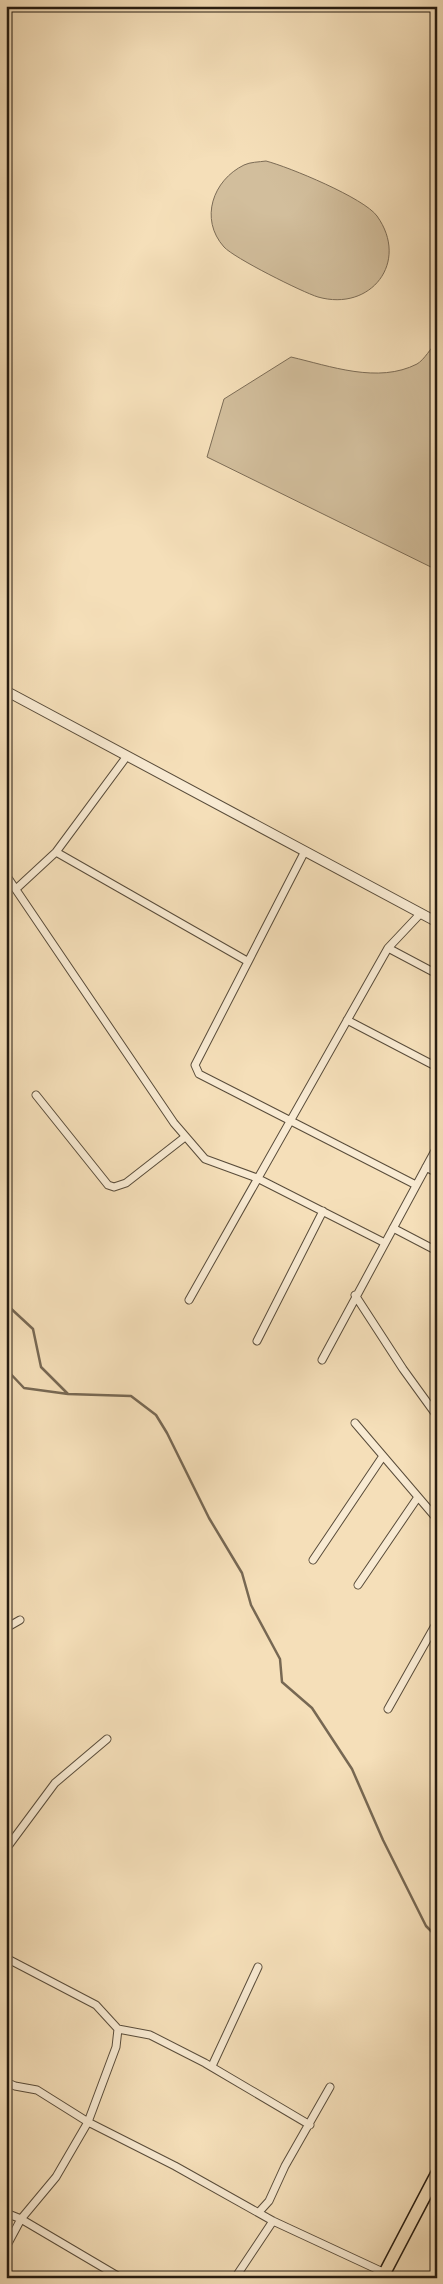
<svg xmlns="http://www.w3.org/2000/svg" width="443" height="2284" font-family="'IM FELL Double Pica',serif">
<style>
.green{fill:#d2be9c;stroke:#7c6c56}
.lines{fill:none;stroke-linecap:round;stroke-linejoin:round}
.stream{stroke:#776853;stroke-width:2.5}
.minor-casing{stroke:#594c3a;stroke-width:9}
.tertiary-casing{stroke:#594c3a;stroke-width:11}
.primary-casing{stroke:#251b10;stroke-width:14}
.minor{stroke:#f8ead2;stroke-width:7}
.tertiary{stroke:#f8ead2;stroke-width:9}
.primary{stroke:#f5dfb9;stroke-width:11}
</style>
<rect width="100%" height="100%" fill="#f5dfb9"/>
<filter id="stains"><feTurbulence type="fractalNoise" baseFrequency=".004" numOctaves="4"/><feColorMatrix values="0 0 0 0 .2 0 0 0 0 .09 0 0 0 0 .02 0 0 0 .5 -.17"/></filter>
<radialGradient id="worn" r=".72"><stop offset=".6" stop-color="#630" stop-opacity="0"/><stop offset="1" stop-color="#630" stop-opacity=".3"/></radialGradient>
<path class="green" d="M266 161C289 167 364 198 377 216 410 262 371 312 318 297 302 292 234 258 224 247 199 219 213 180 244 165 250 162 259 162 266 161Z
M437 341V570L207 457 224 399 291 357C330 366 378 384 417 364 424 360 431 348 437 341Z"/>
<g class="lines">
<path class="stream" d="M6 1304 33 1329 41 1367 68 1394 131 1396 156 1415 167 1433 209 1518 242 1573 251 1605 280 1659 282 1682 312 1708 352 1769 383 1840 426 1926 437 1937
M6 1369 24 1388 68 1394"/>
<g class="minor-casing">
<path id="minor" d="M305 851 195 1065 199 1074 416 1185
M56 852 247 961
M6 875 174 1123 205 1159 257 1178 385 1243
M16 889 56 852 127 756
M388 948 437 974
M347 1020 437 1067
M36 1095 108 1185 114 1187 126 1183 185 1137
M426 1167 437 1173
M393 1228 437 1251
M355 1295 403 1369 437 1416
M189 1300 388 948 421 913
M257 1341 323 1211
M322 1360 437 1147
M355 1423 437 1519
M313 1560 383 1456
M358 1585 418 1497
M6 1628 20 1620
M388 1709 437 1622
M6 1849 55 1783 107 1739
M6 1958 96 2005 118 2029 150 2035 205 2063 310 2125
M212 2066 258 1967
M6 2082 15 2086 37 2090 88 2122 175 2166 273 2221 385 2273
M259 2212 269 2201 285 2166 330 2087
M6 2213 21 2219 121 2278
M6 2247 21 2219 56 2177 88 2122 116 2047 118 2029
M235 2278 273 2221"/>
</g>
<g class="tertiary-casing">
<path id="tertiary" d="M6 691 437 922"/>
</g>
<g class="primary-casing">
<path id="primary" d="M382 2278 437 2173"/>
</g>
<use href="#minor" class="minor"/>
<use href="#tertiary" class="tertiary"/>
<use href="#primary" class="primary"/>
</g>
<rect width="443" height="2284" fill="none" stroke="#f5dfb9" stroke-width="25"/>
<rect x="8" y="8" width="428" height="2269" fill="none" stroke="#251b10" stroke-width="2.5"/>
<rect x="12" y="12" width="418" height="2259" fill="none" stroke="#251b10"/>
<rect width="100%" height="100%" filter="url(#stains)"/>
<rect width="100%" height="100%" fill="url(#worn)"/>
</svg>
